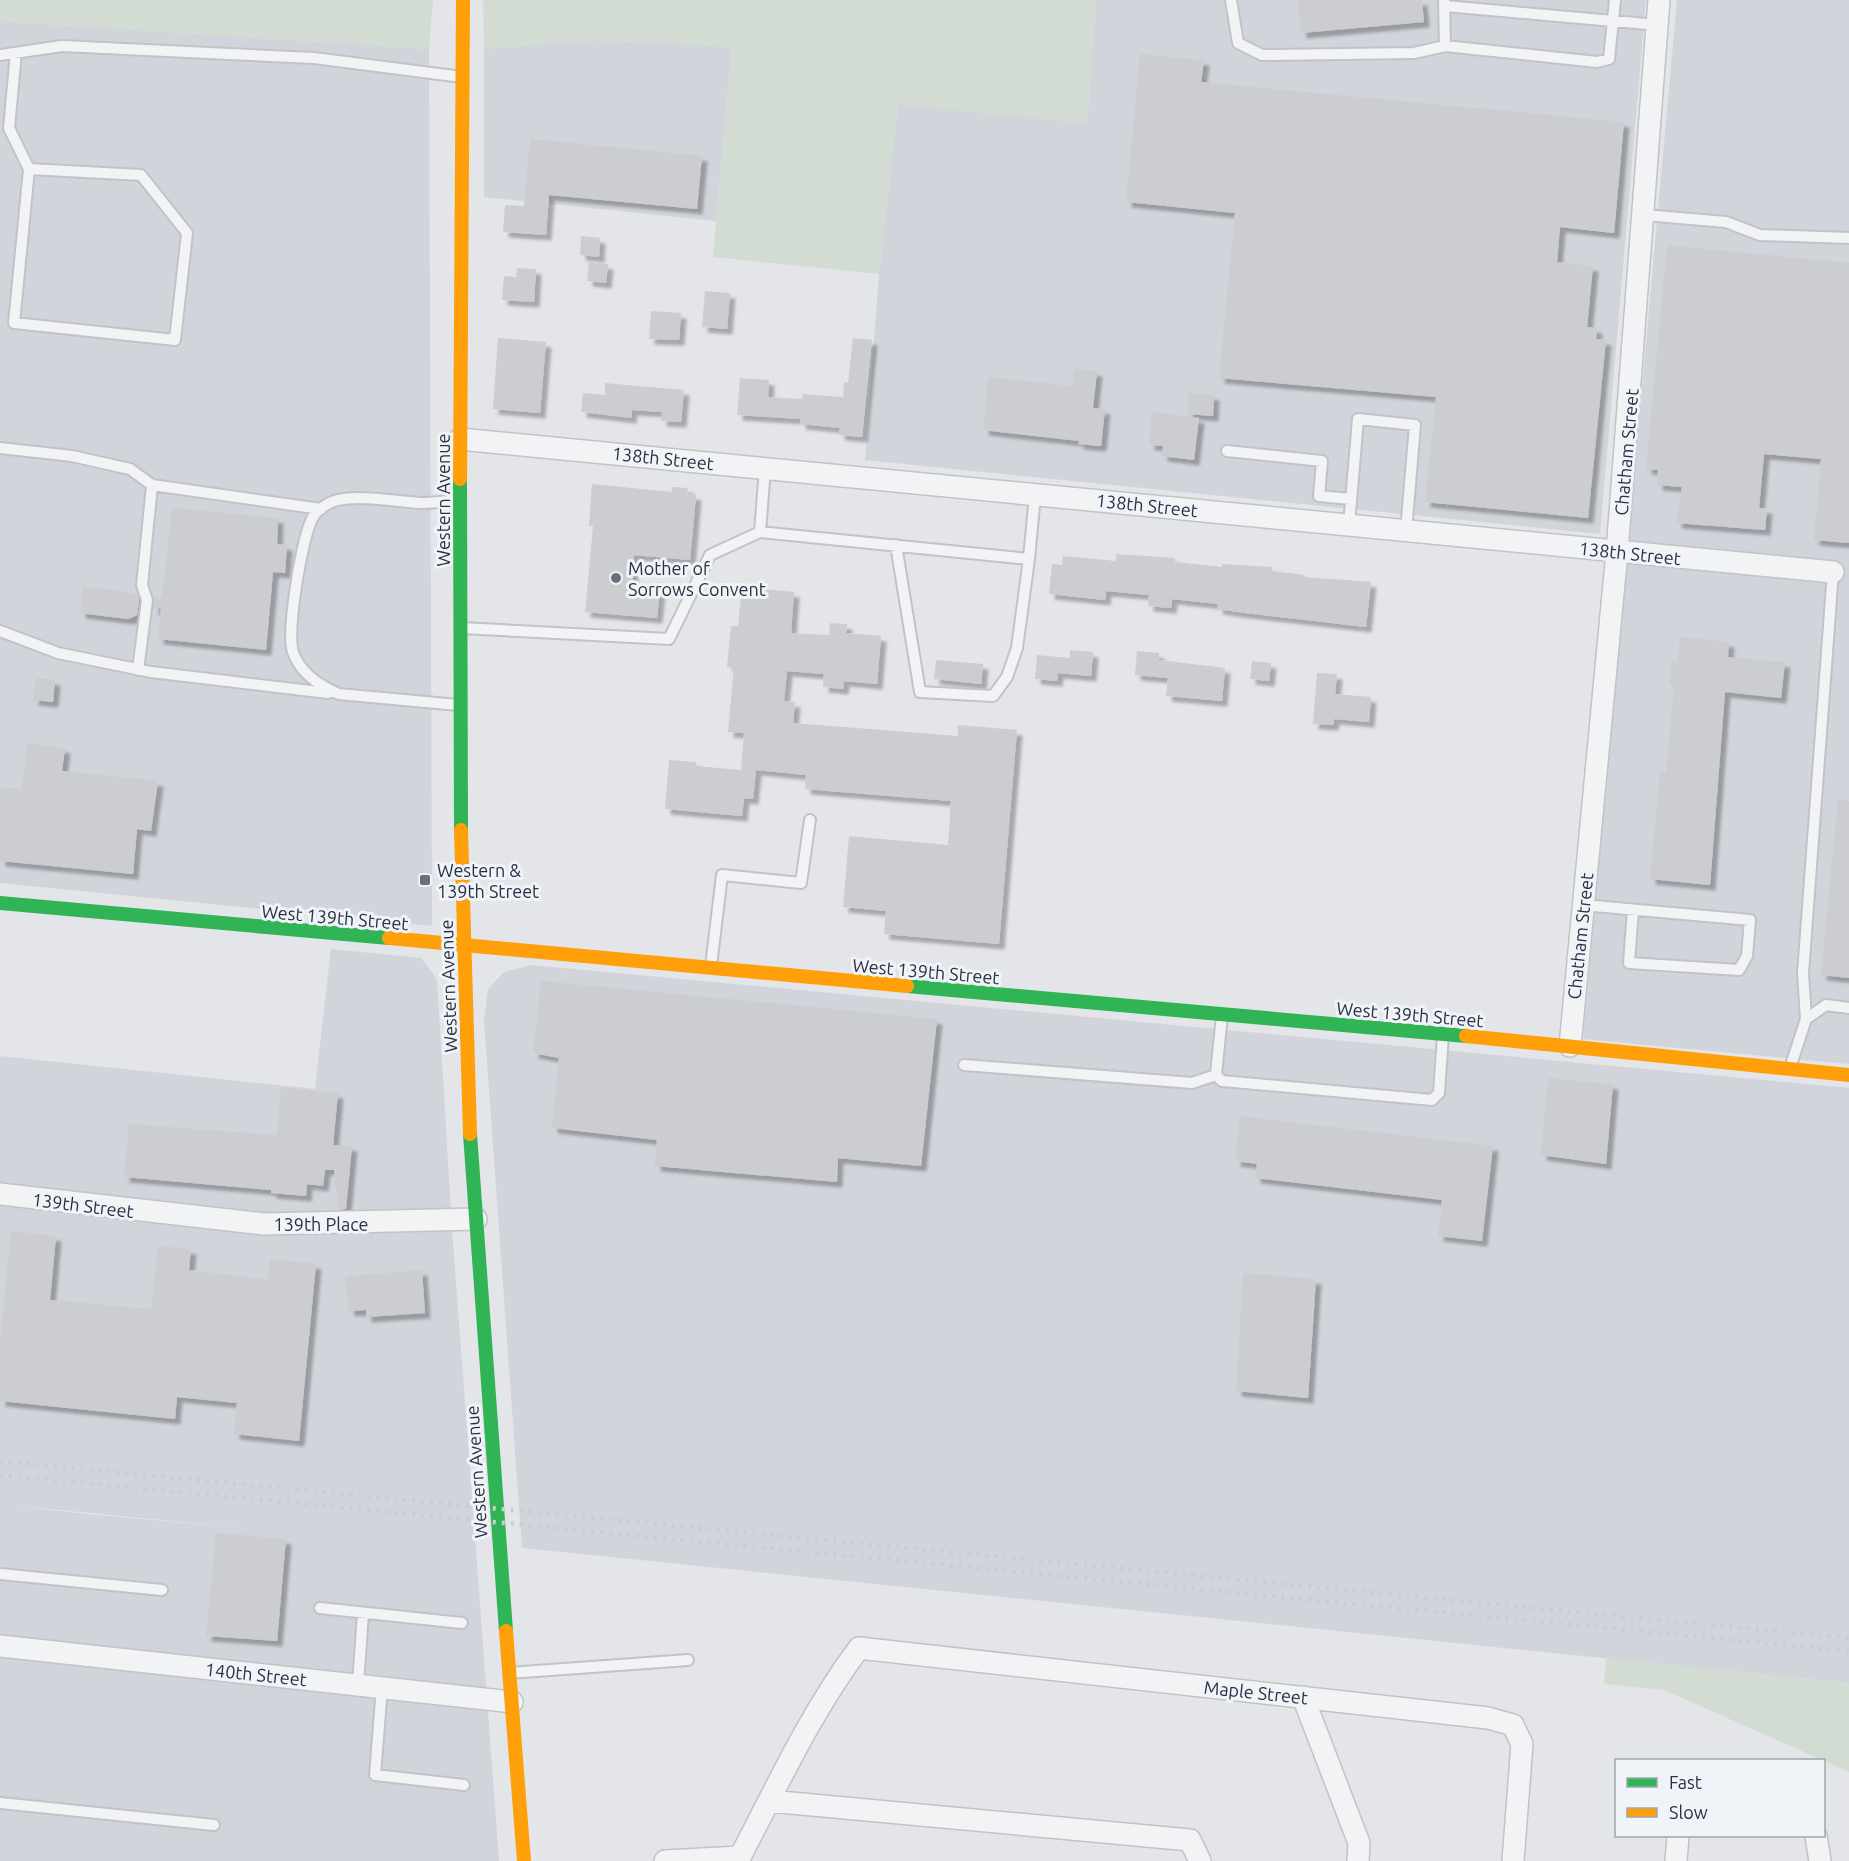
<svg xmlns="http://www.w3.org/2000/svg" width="1849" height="1861" font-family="Ubuntu,sans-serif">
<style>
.built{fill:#d1d4db;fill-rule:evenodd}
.green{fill:#d3dcd3}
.building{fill:#cbcdd0;filter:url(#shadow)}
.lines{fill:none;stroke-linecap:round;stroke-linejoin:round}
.lane-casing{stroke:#c1c3c6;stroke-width:14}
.street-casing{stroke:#c1c3c6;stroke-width:24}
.lane{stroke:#f2f3f5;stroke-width:10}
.street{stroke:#f2f3f5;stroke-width:21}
.fast{stroke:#30b455;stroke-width:14}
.slow{stroke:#ff9f0a;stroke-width:14}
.rail{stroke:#cbcdd0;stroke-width:4.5;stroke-dasharray:3 6;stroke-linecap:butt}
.poi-dot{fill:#6a717c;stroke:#f0f3f7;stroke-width:2}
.labels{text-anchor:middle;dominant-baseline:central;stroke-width:6;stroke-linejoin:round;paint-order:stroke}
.street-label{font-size:18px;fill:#293242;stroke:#f0f3f7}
.poi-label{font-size:18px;fill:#293242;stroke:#f0f3f7;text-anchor:start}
</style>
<defs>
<filter id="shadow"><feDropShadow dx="5.5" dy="5.5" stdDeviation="1.5" flood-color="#0004"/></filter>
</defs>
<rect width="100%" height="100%" fill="#e3e5e8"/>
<path class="built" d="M1096 0H1646L1600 534 865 460 879 274 898 104 1087 123Z
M1677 0H1849V1064L1583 1039Z
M0 21 429 49 432 926 0 883Z
M596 40 732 47 716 221 484 197V49Z
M331 949 421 958 437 979 452 1228 499 1861H0V1056L315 1089ZM8 1505 264 1530 87 1514Z
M531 965 1849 1088V1683L522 1548 484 1020 488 989 504 972Z"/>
<path class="green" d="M0 0H433L429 49 0 21Z
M483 0H1096L1087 123 898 105 879 274 713 257 732 47 596 40 484 49Z
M1606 1658 1849 1683V1772L1664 1690 1604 1684Z"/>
<path class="building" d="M1298 0H1422L1424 22 1301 33Z
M1140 54 1204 60 1201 82 1624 122 1614 233 1560 227 1557 262 1593 266 1587 327 1597 328 1596 339 1606 340 1588 518 1425 502 1436 397 1219 378 1235 213 1126 202Z
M530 139 702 156 697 209 549 195 546 235 503 232 505 205 524 206Z
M581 236 600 238 599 257 580 255Z
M1667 245 1849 263V543L1814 540 1821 459 1764 454 1759 508H1767L1765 530 1676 523 1682 487 1657 485 1658 470 1646 469Z
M589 262 608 264 606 283 587 281Z
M517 268 536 269 534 302 502 300 504 276 516 277Z
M705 291 730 293 727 329 702 327Z
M651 311 681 313 679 340 649 339Z
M498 338 546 342 540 413 493 409Z
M853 338 872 340 862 437 839 435 840 428 800 424 801 419 737 415 740 378 769 380 768 397 802 399 803 394 843 397 844 382 848 383Z
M1074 369 1097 371 1093 408 1105 409 1101 446 1078 444 1079 441 983 430 988 377 1072 386Z
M605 383 684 390 681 422 661 421 662 412 632 410 631 418 581 412 583 393 605 395Z
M1189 393 1214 395 1213 416 1187 414Z
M1152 412 1199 418 1194 460 1162 456 1163 446 1149 445Z
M592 484 672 492V487L688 488 687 494 696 495 690 560 634 555 632 586 660 589 657 618 585 612 593 526H589Z
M172 508 278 518 277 544 287 545 285 573 273 572 266 650 158 639 161 607 153 610 154 597 162 598Z
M1116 554 1175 558V562L1222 567V564L1272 567V571L1305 575V577L1371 582 1366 627 1245 613 1217 609 1218 604 1172 599 1171 608 1148 606 1149 595 1106 591 1105 600 1049 594 1052 564 1062 565 1063 556 1116 561Z
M83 586 137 594 139 601 137 615 128 619 80 613Z
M742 587 794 592 791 633 829 635 830 623 847 624 846 633 881 636 877 684 844 681 843 689 823 687 824 674 787 671 784 701 795 702 793 723 958 736V725L1017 730 999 944 884 934 886 911 843 907 849 836 948 845 951 801 805 789 806 775 756 770 753 799 744 798 742 816 665 809 669 760 696 762V766L741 770 744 733 728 732 734 668 727 667 731 626H738Z
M1680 637 1729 642 1728 657 1785 662 1781 698 1725 692 1710 885 1650 879 1660 771 1666 772 1674 685H1669L1672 661 1678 662Z
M1070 650 1093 652 1091 676 1058 673 1057 681 1035 679 1037 655 1070 658Z
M1137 651 1159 653V660L1225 668 1222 701 1166 696 1168 678 1135 675Z
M936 660 983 664 981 684 934 679Z
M1252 661 1271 663 1269 681 1250 679Z
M1317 673 1337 674 1335 694 1371 697 1369 722 1334 719 1333 725 1313 724Z
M36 678 55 680 53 702 33 700Z
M27 743 65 748 62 771 158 781 151 831 137 829 133 874 0 861V787L22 789Z
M1838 800 1849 801V978L1821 975Z
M541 981 937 1019 921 1166 838 1158 837 1182 655 1166 657 1140 552 1128 559 1058 533 1053Z
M1548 1078 1613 1084 1606 1164 1541 1155Z
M281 1087 338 1093 333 1145 352 1146 346 1209H338L334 1170H325L323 1186 307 1184 306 1196 271 1193V1190L124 1177 129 1124 277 1135Z
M1240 1116 1493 1146 1482 1241 1438 1236 1442 1200 1255 1178 1257 1164 1235 1161Z
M11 1231 56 1236 50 1300 151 1309 158 1246 191 1249 189 1270 268 1280 270 1259 316 1264 299 1441 234 1434 237 1403 177 1397 175 1419 0 1401V1344Z
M422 1270 425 1313 366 1317V1310L349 1311 345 1276Z
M1243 1273 1316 1279 1308 1398 1236 1391Z
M216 1533 286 1539 277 1641 206 1636Z"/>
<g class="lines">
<g class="lane-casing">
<path id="lane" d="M1231 0 1238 43 1262 55 1414 53 1445 46
M1444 0 1445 46 1597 62 1609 59 1615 0
M1445 6 1658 25
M16 53 9 128 29 169 14 323 175 340 187 233 141 175 29 169
M0 55 62 46 314 58 462 77
M1645 215 1726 222 1760 235 1849 238
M0 448 72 456 130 469 152 485 321 509
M1227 451 1322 461 1319 496 1351 499
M457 501C445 501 433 503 421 503 397 502 345 491 326 505 321 508 315 513 313 517 302 536 286 633 293 652 300 673 320 686 339 694L458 705
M1349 525 1358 419 1415 425 1406 531
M760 532 765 468
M896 545 920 692 993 696 1007 677 1017 648 1029 559 1035 495
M462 628 669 639 710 555 760 532 1029 559
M0 631 58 653 151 672 328 693
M138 670 147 600 142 585 152 485
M1583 905 1750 920 1747 956 1739 970 1629 963 1633 910
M711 966 722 875 801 883 810 820
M1222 1015 1216 1075 1222 1081 1432 1100 1439 1093 1443 1035
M1806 1019 1803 973 1833 572
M964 1065 1192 1083 1216 1075
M1790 1068 1806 1019 1826 1005 1849 1008
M0 1574 162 1590
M320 1608 462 1623
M509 1673 688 1660
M358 1685 363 1613
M382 1687 375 1775 464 1785
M0 1803 214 1825"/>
</g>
<g class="street-casing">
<path id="street" d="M460 439 1833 572
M1570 1046 1617 552 1659 0
M0 1194 264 1224 476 1219
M0 1646 512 1702
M1303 1697 1359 1843 1358 1861
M769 1801 1190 1840 1200 1861
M1816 1836 1820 1861
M665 1861 740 1857
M740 1861V1857C777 1786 811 1712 859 1648L1488 1718 1513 1725 1522 1744 1513 1861
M1676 1861 1678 1836"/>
</g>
<use href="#lane" class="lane"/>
<use href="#street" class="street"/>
<path class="fast" d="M460 479 461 830
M0 903 389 938
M907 986 1466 1036
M470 1134 506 1631"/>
<path class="slow" d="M460 479 463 0
M461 830 470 1134
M389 938 907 986
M1466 1036 1849 1075
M506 1631 524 1861"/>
<path class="rail" d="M0 1461 1849 1638
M0 1475 1849 1651"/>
</g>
<g class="poi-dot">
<circle cx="616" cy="578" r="6"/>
<rect x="419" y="874" width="12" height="12" rx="3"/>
</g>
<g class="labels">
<g class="street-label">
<text transform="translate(1626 452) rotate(-85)">Chatham Street</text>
<text transform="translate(663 458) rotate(6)">138th Street</text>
<text transform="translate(443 500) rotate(-90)">Western Avenue</text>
<text transform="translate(1147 505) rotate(6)">138th Street</text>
<text transform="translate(1630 553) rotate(6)">138th Street</text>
<text transform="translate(335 917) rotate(5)">West 139th Street</text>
<text transform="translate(1580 936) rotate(-84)">Chatham Street</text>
<text transform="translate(926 971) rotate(5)">West 139th Street</text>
<text transform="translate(448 986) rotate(-92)">Western Avenue</text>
<text transform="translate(1410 1014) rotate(5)">West 139th Street</text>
<text transform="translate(83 1205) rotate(7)">139th Street</text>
<text x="321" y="1224">139th Place</text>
<text transform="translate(476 1472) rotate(-94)">Western Avenue</text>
<text transform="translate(256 1674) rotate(6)">140th Street</text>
<text transform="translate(1256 1692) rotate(6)">Maple Street</text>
</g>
<g class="poi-label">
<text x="628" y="568">Mother of<tspan x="628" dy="21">Sorrows Convent</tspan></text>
<text x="437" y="870">Western &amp;<tspan x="437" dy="21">139th Street</tspan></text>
</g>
</g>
<rect x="1615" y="1759" width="210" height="78" fill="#f0f3f7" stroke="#a0a6af" stroke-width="1.5"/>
<rect x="1627" y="1778" width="30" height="9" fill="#30b455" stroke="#a0a6af" stroke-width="1.5"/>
<text x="1669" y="1789" font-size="18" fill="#293242">Fast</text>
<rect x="1627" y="1808" width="30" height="9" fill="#ff9f0a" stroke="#a0a6af" stroke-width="1.5"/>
<text x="1669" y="1819" font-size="18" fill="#293242">Slow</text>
</svg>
